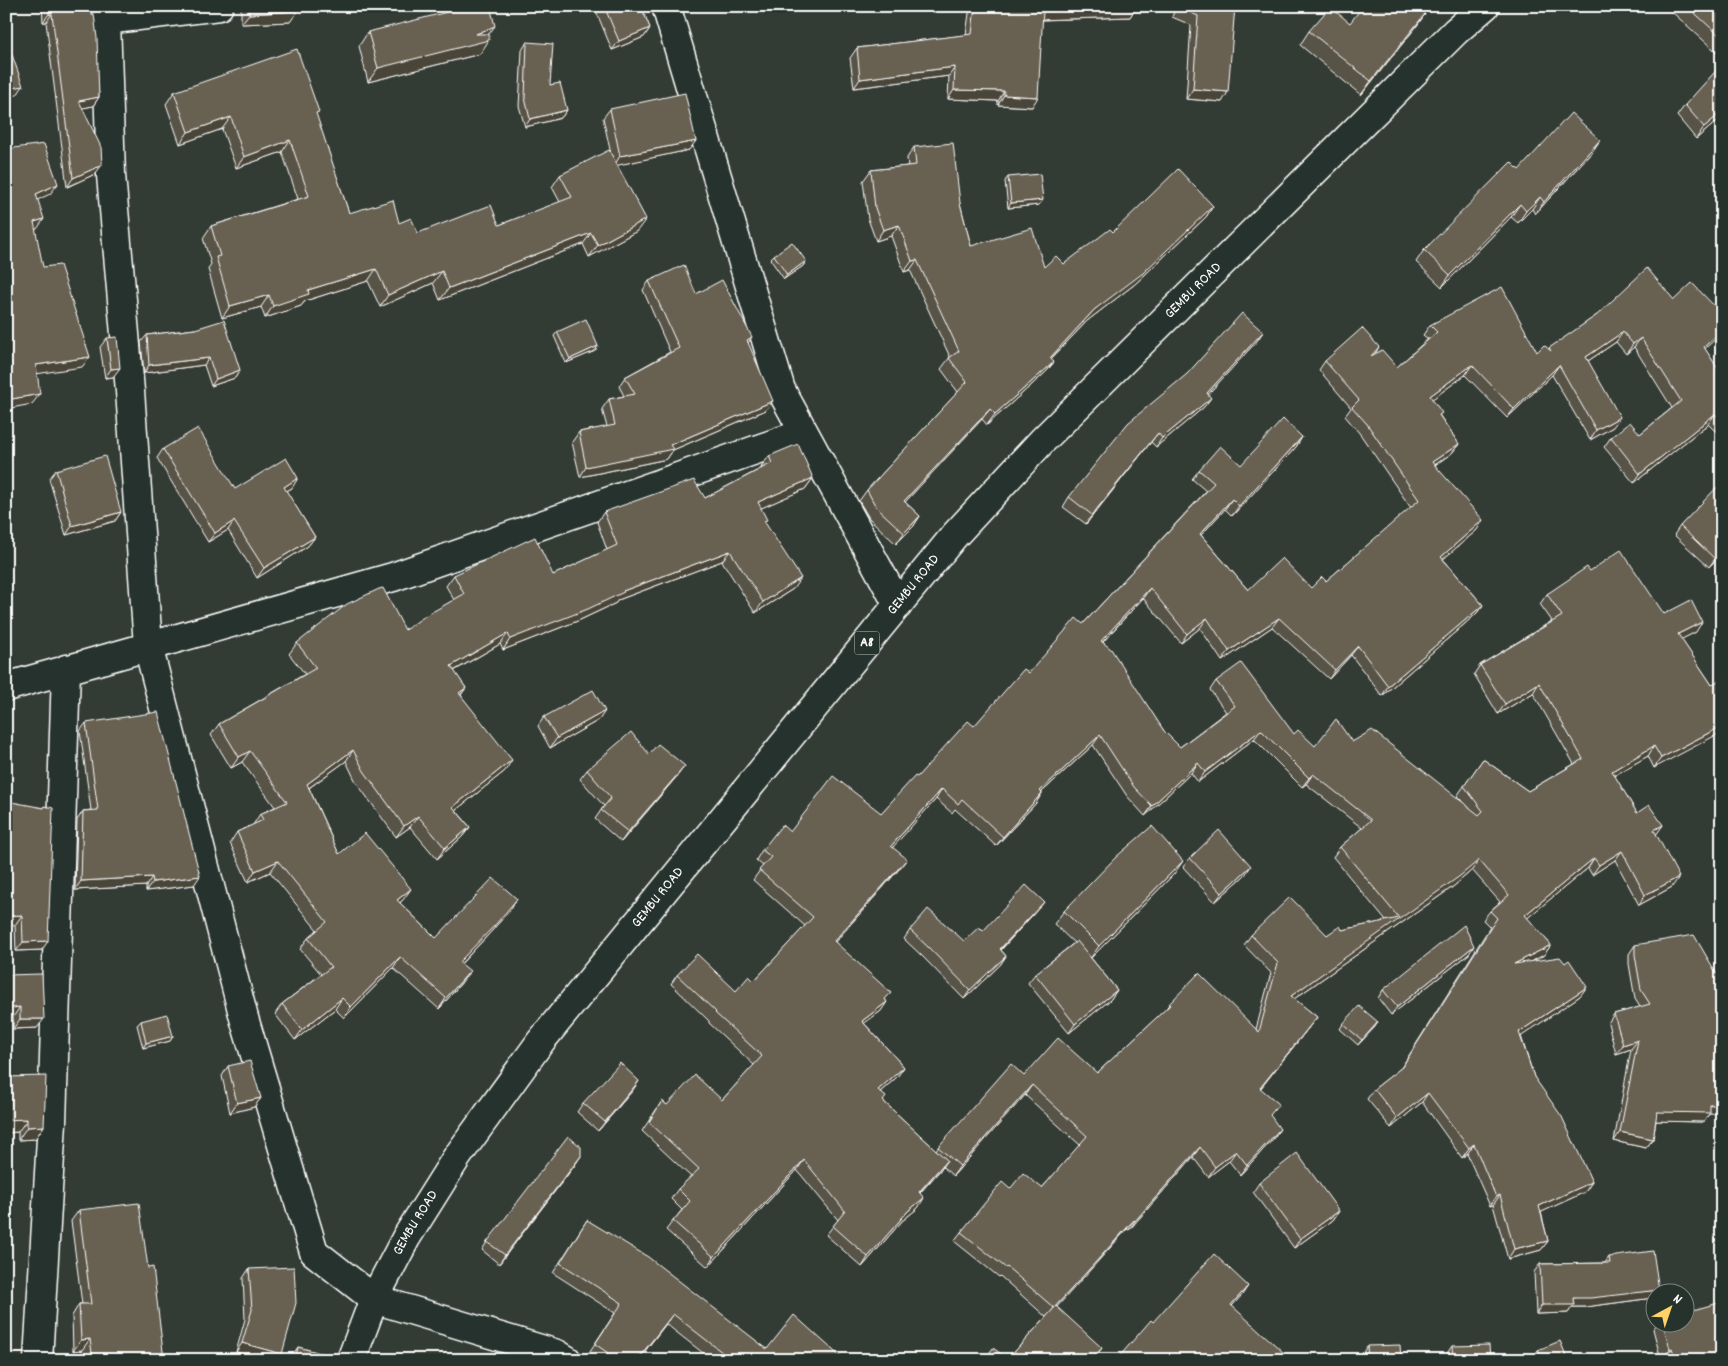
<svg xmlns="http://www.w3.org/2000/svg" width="1728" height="1366" font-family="Dekko,sans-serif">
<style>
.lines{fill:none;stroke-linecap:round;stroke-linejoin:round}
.minor-casing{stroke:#fff;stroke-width:31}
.primary-casing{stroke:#fff;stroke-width:31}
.minor{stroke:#26332d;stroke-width:28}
.primary{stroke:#26332d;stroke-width:28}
.wall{fill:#595346;stroke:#fff;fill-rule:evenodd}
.shaded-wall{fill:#494439;stroke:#fff}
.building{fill:#686151;stroke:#fff}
.labels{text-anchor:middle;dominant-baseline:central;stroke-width:4.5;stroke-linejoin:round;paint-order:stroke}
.shield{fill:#26332d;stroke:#bec2c0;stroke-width:1}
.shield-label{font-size:14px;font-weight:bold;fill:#fff}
.street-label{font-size:15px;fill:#fff;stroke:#26332d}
</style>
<rect width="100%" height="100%" fill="#333c34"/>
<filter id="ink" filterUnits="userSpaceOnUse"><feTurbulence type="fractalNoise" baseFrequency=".02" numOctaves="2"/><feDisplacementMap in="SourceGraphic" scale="10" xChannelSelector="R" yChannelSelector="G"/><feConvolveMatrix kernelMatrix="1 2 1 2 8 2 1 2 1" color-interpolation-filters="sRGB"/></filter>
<g filter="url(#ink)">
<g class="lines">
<g class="minor-casing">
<path id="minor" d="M102 6 106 20 111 175 130 391 148 646 244 1018 314 1252 374 1299 557 1354 567 1360
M666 6 781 390 898 605
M106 20 219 6
M6 687 393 577 804 433
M38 1360 52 1122 66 669"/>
</g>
<g class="primary-casing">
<g id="primary">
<path id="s1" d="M351 1360 374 1299 406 1238 457 1157 541 1041 954 536 1042 441 1456 31 1485 6"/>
</g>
</g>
<use href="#minor" class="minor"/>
<use href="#primary" class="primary"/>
</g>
<path class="wall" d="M42 6H92L99 97 93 106 82 108 95 174 67 187 46 22H43Z
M241 6H297L290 22 241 24Z
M594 6H641L650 28 644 37 612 50Z
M970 6H1136L1130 17 1042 20 1032 107 998 105V101L948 99 949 76 854 88 850 58 857 48 966 35Z
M1176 6H1235L1222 102 1186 99 1191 25 1172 17Z
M1675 6H1722V57L1672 12Z
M1425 14 1416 27 1361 95 1300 45 1309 31 1350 23Z
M368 32 489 34 480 54 368 82 359 46Z
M527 42 550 85 567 110 561 118 525 127 519 106 522 50Z
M174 92 316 115 349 213 399 223 418 233 499 225 560 202 552 187 560 175 611 154 603 118 610 109 689 150 617 165 637 231 589 257 583 244 440 300 433 283 380 307 368 281 305 301 301 306 265 318 261 307 222 318 208 269 211 264 203 238 211 226 298 199 282 152 236 168 222 129 180 144 166 104Z
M1685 105 1722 117 1696 139 1677 116Z
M1600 140 1592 152 1535 214 1532 209 1518 223 1511 217 1442 287 1416 262 1424 250 1519 170Z
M914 147 960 203 971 246 1044 267 1064 264 1113 232 1213 206 1206 217 1135 284 1087 321 1051 359 1054 362 1046 372 987 425 982 419 905 502 920 516 913 527 896 544 869 518 859 501 867 490 958 392 941 369 950 357 910 270 904 272 891 236 876 241 868 219 863 181 871 170 908 166 907 158Z
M1008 177 1039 205 1008 208 1005 181Z
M774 255 806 261 803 266 784 279 770 259Z
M649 281 696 294 752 337 748 343 766 410 673 450 667 459 580 477 572 442 579 432 607 427 602 409 609 399 624 396 619 386 625 377 670 352 643 290Z
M1597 315 1705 349 1722 375V431H1715L1708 424 1634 483 1604 447 1611 437 1640 434 1672 408 1634 347 1626 354 1616 342 1588 361 1613 427 1590 440 1552 375 1507 418 1465 375 1432 399 1440 416 1459 444 1452 453 1435 465 1477 530 1443 559 1483 605 1476 614 1382 696 1351 655 1329 679 1272 627 1222 661 1200 628 1181 643 1143 598 1103 642 1164 731 1180 747 1226 712 1210 690 1216 681 1294 734 1315 746 1352 742 1462 801 1457 796 1483 759 1528 791 1574 764 1533 693 1498 714 1474 674 1480 665 1552 621 1540 604 1547 594 1590 571 1696 632 1681 639 1712 685 1719 680 1654 768 1648 756 1614 775 1637 813 1663 825 1656 834 1672 887 1639 905 1615 860 1592 875 1588 868 1527 918 1551 945 1544 955 1531 962 1580 996 1521 1036 1534 1077 1592 1182 1585 1192 1541 1212 1548 1241 1541 1250 1508 1259 1493 1205 1490 1206 1467 1154 1462 1158 1422 1102 1391 1128 1367 1099 1374 1089 1401 1068 1490 927 1483 920 1490 911 1500 902 1472 870 1454 886 1294 999 1317 1017 1260 1089 1270 1116 1273 1139 1240 1175 1229 1161 1208 1177 1193 1157 1129 1230 1127 1229 1008 1359 1046 1317 1000 1276 999 1277 954 1241 961 1232 1010 1189 1042 1188 1080 1145 1025 1095 953 1176 943 1167 920 1193 918 1208 902 1221 862 1267 826 1235 838 1220 797 1170 708 1267 666 1230 673 1221 682 1210 671 1199 678 1189 691 1177 642 1131 662 1101 667 1105 722 1100 754 1065 709 1023V1021L671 984 677 975 736 991 754 981 805 926 753 880 763 866 756 860 762 850 790 832 881 813 917 777 974 726 1029 673 1083 624 1206 491 1192 479 1199 470 1241 465 1302 437 1296 447 1232 516 1225 509 1201 535 1248 590 1311 588 1326 581 1411 508 1360 434 1345 416 1351 408 1319 370 1325 361 1379 347 1375 354 1397 367 1428 339 1423 335 1430 325 1537 352 1549 349ZM1254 739 1302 787 1306 784 1362 828 1340 847 1333 857 1386 921 1342 930 1327 935H1251L1244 945 1271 973 1256 1029 1169 1004 1166 1009 1097 1073 1024 1076 938 1147 936 1150 883 1101 880 1092 897 1077 904 1067 864 1023 881 1011 886 1000 835 942 900 868 892 847 936 799 952 813 955 809 996 846 1036 803 1042 793V792L1093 745 1127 796 1145 816 1191 773 1198 782Z
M195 329 240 370 235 378 211 386 204 365 144 373 141 342 147 335Z
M557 332 598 346 595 351 566 363 554 336Z
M107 338 113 377 105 378 100 347Z
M1257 341 1208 394 1204 407 1156 447 1151 442 1086 524 1063 507 1069 497Z
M163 449 235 489 292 488 286 491 315 537 308 546 257 578 228 530 208 542 157 458Z
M769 456 813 478 805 489 761 508 765 523 793 589 755 613 722 561 618 600 616 603 580 620 503 650 500 644 454 671 466 688 461 695 505 771 456 810 470 827 462 837 437 859 410 827 396 837 356 782 346 761 309 788 339 854 403 900 400 903 436 938 517 899 510 910 489 934 461 964 462 982 439 1009 393 968 344 1018 335 1009 295 1040 275 1014 282 1004 321 974 300 949 308 938 317 930 270 872 248 882 230 843 237 832 253 825 260 814 275 807 242 762 231 768 211 735 219 724 305 674 289 654 297 643 405 630 454 600 446 586 454 575H553L607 550 597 522 604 512 705 498 762 468 761 467Z
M56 470 121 512 115 521 66 535 49 479Z
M1722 484V556L1721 555 1709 567 1674 535 1680 526Z
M544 717 599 720 550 748 538 726Z
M86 723 194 885 146 891V886L75 890 77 820 83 811 91 810 80 731Z
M649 754 678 775 621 842 595 819 604 806 580 779 587 770Z
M44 806 42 950 16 951 15 925 43 808Z
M1190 858 1245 875 1215 902 1183 867Z
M1174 874 1091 958 1117 990 1110 1000 1069 1033 1028 983 1035 974 1074 943 1054 924 1064 911Z
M1044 902 1037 910 1001 950 1006 956 1000 965 964 999 923 957 904 939 910 930 964 941 983 931Z
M1635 945 1722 983V1114H1709L1704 1122 1656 1121 1653 1139 1646 1148 1614 1141 1631 1049 1616 1054 1608 1023 1614 1014 1640 1007 1635 999 1629 964V954Z
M1469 954 1391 1015 1378 998 1383 990Z
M6 975 37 1028 13 1029V1017L6 1018Z
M141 1021 173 1036 170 1041 143 1048 137 1025Z
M1378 1022 1358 1045 1340 1029 1343 1024Z
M228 1066 261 1098 254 1107 230 1113 222 1076Z
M6 1077 44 1126 35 1139 18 1140V1132L6 1133Z
M633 1090 598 1131 577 1112 583 1103Z
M575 1165 499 1264 482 1250 487 1242Z
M1259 1183 1339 1211 1333 1220 1294 1248 1253 1192Z
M79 1210 148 1268 164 1360H83L82 1350 73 1351 72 1316 79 1304H82L71 1221Z
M587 1220 767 1349 844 1360H712L666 1324 638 1360H597L588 1354 615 1313 553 1273Z
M1609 1257 1656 1294 1653 1298 1585 1307H1572L1568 1313 1536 1314 1534 1272 1540 1264 1605 1263Z
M249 1269 282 1354 278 1360H263L236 1352 245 1319 243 1278Z
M1657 1324H1663L1722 1360H1661L1653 1329Z
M1367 1346 1401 1360H1361V1356Z
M1452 1346 1490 1360H1444V1358Z
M298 1347 346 1360H289Z
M1538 1350 1568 1360H1537L1535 1355Z"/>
<path class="shaded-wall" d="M1136 8 1130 17 1036 20 1043 11Z
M298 11 290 22 241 24 249 14Z
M49 14H52L46 22H43Z
M1425 14 1416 27 1361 95 1371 81Z
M495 26 485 39 489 40 480 54 368 82 378 68 476 34Z
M650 28 644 37 612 50 619 41Z
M955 67 949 76 854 88 860 79Z
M23 86 17 95 6 97V89Z
M1193 89 1228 92 1222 102 1186 99Z
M954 90 1004 91 998 101 948 99Z
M1004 95 1038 97 1032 107 998 105Z
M99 97 93 106 73 110 79 101Z
M567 110 561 118 525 127 530 119Z
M1722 112V117L1696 139 1704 127Z
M231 117 222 129 180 144 188 132Z
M290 140 282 152 236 168 244 157Z
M1600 140 1592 152 1535 214 1544 202Z
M696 141 689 150 614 166 620 156Z
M102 165 95 174 67 187 73 178Z
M58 184 50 194 29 204 36 194Z
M1540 197 1532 209 1518 223 1526 211Z
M1043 200 1039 205 1008 208 1011 203Z
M1520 204 1511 217 1442 287 1450 275Z
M1213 206 1206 217 1135 284 1087 321 1042 368 1050 358 1094 310Z
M44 219 37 229 27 232 34 222Z
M646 219 637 231 589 257 598 245Z
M899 225 891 236 876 241 883 230Z
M591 233 583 244 440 300 449 288Z
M917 260 910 270 904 272 912 261Z
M806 261 803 266 784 279 787 275Z
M376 269 368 281 305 301 301 306 265 318 273 306 308 290Z
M442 271 433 283 380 307 388 295Z
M269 295 261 307 222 318 230 306Z
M1722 330V333L1697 356 1704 347Z
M1263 332 1257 341 1201 402 1207 393Z
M1623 332 1616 342 1579 367 1586 357Z
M1641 338 1634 347 1626 354 1633 344Z
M598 346 595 351 566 363 570 359Z
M90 357 82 367 29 375 36 365Z
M209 358 204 365 144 373 149 365Z
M1054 362 1046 372 987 425 995 414Z
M1472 365 1465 375 1423 406 1430 396Z
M1559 365 1552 375 1507 418 1514 409Z
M120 368 113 377 105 378 111 369Z
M240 370 235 378 211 386 216 379Z
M40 394 32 404 6 409V400Z
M1211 398 1204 407 1156 447 1162 438Z
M773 401 766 410 673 450 667 459 580 477 586 467 670 445Z
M990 409 982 419 896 512 904 501Z
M1715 414 1708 424 1634 483 1640 474Z
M1620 417 1613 427 1590 440 1596 430Z
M1722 421V431H1715Z
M1158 433 1151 442 1086 524 1092 515Z
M1302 437 1296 447 1232 516 1239 506Z
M1459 444 1452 453 1426 471 1432 462Z
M298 478 292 488 277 496 284 487Z
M813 478 805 489 750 513 758 502Z
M1232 499 1225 509 1193 544 1200 534Z
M121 512 115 521 66 535 72 526Z
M920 516 913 527 896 544 904 533Z
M1483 520 1477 530 1434 567 1441 557Z
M234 521 228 530 208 542 215 533Z
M315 537 308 546 257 578 264 568Z
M730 551 722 561 618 600 616 603 580 620 503 650 510 639 623 591Z
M1722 551 1721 555 1709 567 1715 559Z
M801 578 793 589 755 613 763 602Z
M1150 588 1143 598 1095 650 1101 641Z
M1483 605 1476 614 1382 696 1388 686Z
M1207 618 1200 628 1181 643 1187 634Z
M1279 618 1272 627 1222 661 1229 651Z
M1702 622 1696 632 1672 644 1678 634Z
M508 633 500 644 443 677 451 666Z
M1358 646 1351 655 1329 679 1335 670Z
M1539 683 1533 693 1498 714 1505 704Z
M466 688 458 698 459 693Z
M605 711 599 720 550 748 557 738Z
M1722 726V732L1654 768 1661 758Z
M1261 730 1254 739 1198 782 1205 772Z
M1100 735 1093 745 1033 800 1040 791Z
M1654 746 1648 756 1605 781 1612 771Z
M353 750 346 761 299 795 307 784Z
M250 751 242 762 231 768 239 757Z
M512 760 505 771 446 818 453 807Z
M1198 763 1191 773 1145 816 1152 806Z
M685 766 678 775 621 842 628 832Z
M1313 774 1306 784 1302 787 1309 778Z
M942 789 936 799 885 856 891 846Z
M1042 793 1036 803 996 846 1003 837Z
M418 816 410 827 396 837 404 826Z
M1663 825 1656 835 1654 830Z
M470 827 462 837 437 859 445 848Z
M1622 851 1615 860 1592 875 1599 865Z
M1594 858 1588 868 1519 925 1525 915Z
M907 859 900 868 827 951 834 941Z
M1479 860 1472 870 1454 886 1284 1006 1291 996Z
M278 861 270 872 248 882 255 871Z
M1183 861 1174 874 1090 959 1099 946Z
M1251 866 1245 875 1215 902 1222 893Z
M200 876 194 885 146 891 153 882Z
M152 877 146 886 75 890 81 881Z
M1679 877 1672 887 1639 905 1645 895Z
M411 889 403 900 390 911 397 900Z
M517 899 510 910 489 934 452 973 459 962Z
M1044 902 1037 910 993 958 1000 949Z
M22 915 15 925H6V916Z
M48 941 42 950 16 951 23 942Z
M1551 945 1544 955 1507 974 1514 964Z
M1474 946 1469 954 1391 1015 1397 1007Z
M1006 956 1000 965 964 999 970 990Z
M400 957 393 968 344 1018 351 1007Z
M470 971 462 982 439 1009 446 998Z
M1587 987 1580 996 1513 1042 1519 1032Z
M1117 990 1110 1000 1069 1033 1075 1024Z
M342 998 335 1009 295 1040 302 1030Z
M887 1002 881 1011 855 1030 862 1021Z
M20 1007 13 1017 6 1018V1009Z
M1317 1017 1310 1026 1253 1098 1260 1088Z
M20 1019H44L37 1028 13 1029Z
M1378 1022 1375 1027 1358 1045 1362 1040Z
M173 1036 170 1041 143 1048 146 1043Z
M1638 1040 1631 1049 1616 1054 1623 1045Z
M904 1067 897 1077 871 1100 878 1090Z
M639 1081 633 1090 598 1131 605 1122Z
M1032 1085 1025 1095 953 1176 960 1166Z
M1428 1093 1422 1102 1391 1128 1397 1118Z
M261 1098 254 1107 230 1113 237 1103Z
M1710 1105H1722V1114H1709L1704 1122 1651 1121 1657 1112Z
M27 1119 18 1132 6 1133V1120Z
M44 1126 35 1139 18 1140 27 1127Z
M1280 1129 1273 1139 1240 1175 1247 1165Z
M1620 1132 1653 1139 1646 1148 1614 1141Z
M1474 1144 1467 1154 1462 1158 1469 1148Z
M1200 1147 1193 1157 1129 1230 1135 1221Z
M1236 1151 1229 1161 1208 1177 1215 1167Z
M581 1156 575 1165 499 1264 505 1255Z
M804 1160 797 1170 708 1267 714 1257Z
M947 1160 940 1170 912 1201 919 1192Z
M1592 1182 1585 1192 1533 1216 1539 1206Z
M1500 1195 1493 1205 1490 1206 1496 1197Z
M924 1198 918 1208 902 1221 862 1267 868 1257 908 1211Z
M1339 1211 1333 1220 1294 1248 1300 1239Z
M1134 1220 1127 1229 1047 1318 1054 1308Z
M1548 1241 1541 1250 1508 1259 1514 1249Z
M1248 1286 1242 1295 1225 1314 1231 1305Z
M1659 1290 1653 1298 1585 1307H1572L1568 1313 1536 1314 1542 1305 1573 1298Z
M673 1314 638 1360H637Z
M90 1339 82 1350 73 1351 81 1340Z
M242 1343 282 1354 278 1360H263L236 1352Z
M1102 1348 1093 1360H1091Z
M1672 1348 1664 1360H1662L1670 1349Z"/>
<path class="building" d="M49 6H92V15L94 14 97 38 99 97 79 101 101 147 102 165 73 178 52 14H49Z
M248 6H297L298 11 249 14Z
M471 6H490L495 26 476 34H489V40L378 68 368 32Z
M604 6H641L650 28 619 41Z
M975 6H1136V8L1043 11 1038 97 1004 95V91L954 90 955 67 860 79 857 48 972 34Z
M1179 6H1235L1228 92 1193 89 1198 16 1178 7Z
M1363 6H1416L1425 14 1371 81 1309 31 1330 7 1350 23Z
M1687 6H1722V38Z
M527 42 553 44 550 85 560 83 567 110 530 119 525 98Z
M297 49 319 112 316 113 349 213 393 200 399 223 411 218 418 233 491 205 499 225 572 197 560 175 609 150 646 219 598 245 591 233 449 288 442 271 388 295 376 269 308 290 309 294 273 306 269 295 230 306 216 257 220 256 211 226 309 196 290 140 244 157 231 117 188 132 174 92Z
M11 52 23 86 6 89V53Z
M1722 64V112L1704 127 1685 105Z
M685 93 696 141 620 156 610 109Z
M1571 113 1600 140 1544 202 1540 197 1526 211 1520 204 1450 275 1424 250 1511 162 1519 170Z
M953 143 960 203 971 246 1032 228 1044 267 1056 256 1064 264 1110 229 1113 232 1178 169 1213 206 1143 273 1094 310 1050 358 1054 362 995 414 990 409 904 501 920 516 904 533 876 507 867 490 967 382 949 358 959 351 917 260 912 261 899 225 883 230 875 208 871 170 916 165 914 147Z
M44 144 58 184 36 194 44 219 34 222 43 267 60 265 90 357 36 365 40 394 6 400V149Z
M1040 174 1043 200 1011 203 1008 177Z
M792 242 806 261 787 275 774 255Z
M684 265 696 294 722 280 752 337 747 340 773 401 670 445 673 449 586 467 579 432 615 425 609 399 635 394 625 377 679 348 649 281Z
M1647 268 1674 300 1692 283 1722 314V330L1704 347 1722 375V421L1715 414 1640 474 1611 437 1630 422 1640 434 1681 401 1641 338 1633 344 1623 332 1586 357 1620 417 1596 430 1559 365 1514 409 1472 365 1430 396 1442 413 1439 415 1459 444 1432 462 1483 520 1441 557 1483 605 1388 686 1358 646 1335 670 1279 618 1229 651 1207 618 1187 634 1150 588 1101 641 1111 649 1164 731 1180 747 1235 706 1216 681 1241 663 1294 734 1298 730 1315 746 1336 719 1352 742 1372 730 1479 815 1483 811 1464 786 1483 759 1528 791 1583 759 1539 683 1505 704 1480 665 1562 616 1547 594 1587 567 1590 571 1621 550 1664 614 1691 600 1702 622 1678 634 1712 685 1719 680 1722 685V726L1661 758 1654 746 1612 771 1637 813 1649 805 1663 825 1654 830 1679 877 1645 895 1622 851 1599 865 1594 858 1525 915 1551 945 1514 964 1560 957 1565 963 1569 960 1587 987 1519 1032 1534 1077 1562 1117 1592 1182 1539 1206 1548 1241 1514 1249 1500 1195 1496 1197 1474 1144 1469 1148 1428 1093 1397 1118 1374 1089 1402 1067 1497 918 1490 911 1509 895 1479 860 1460 876 1291 996 1317 1017 1260 1088 1279 1104 1270 1115 1280 1129 1247 1165 1236 1151 1215 1167 1200 1147 1135 1221 1134 1220 1054 1308 1007 1267 1006 1268 961 1232 1002 1182 1010 1189 1023 1173 1042 1188 1087 1136 1032 1085 960 1166 938 1147 1011 1064 1024 1076 1058 1038 1097 1073 1170 1005 1169 1004 1199 973 1259 1032 1278 963 1251 935 1290 897 1327 935 1340 926 1342 930 1399 918 1340 847 1371 820 1313 774 1309 778 1261 730 1205 772 1198 763 1152 806 1134 787 1100 735 1040 791 1042 793 1003 837 962 799 958 804 942 789 891 846 907 859 834 941 891 993 885 999 887 1002 862 1021 904 1067 878 1090 886 1097 883 1101 947 1160 919 1192 924 1198 908 1211 868 1257 833 1226 845 1211 804 1160 714 1257 673 1221 690 1201 678 1189 699 1169 649 1122 662 1101 667 1105 695 1075 722 1100 762 1056 715 1013 716 1012 677 975 697 954 736 991 749 976 754 981 813 917 759 870 771 857 762 850 782 825 790 832 833 776 881 813 915 776 917 777 968 721 974 726 1024 669 1029 673 1076 618 1083 624 1214 483 1199 470 1220 446 1241 465 1283 419 1302 437 1239 506 1232 499 1200 534 1248 590 1282 558 1311 588 1322 577 1326 581 1419 500 1367 424 1352 407 1359 400 1325 361 1362 328 1379 347 1371 356 1382 350 1397 367 1437 332 1430 325 1502 287 1537 352 1544 345 1551 351 1549 348 1597 315Z
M1242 313 1263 332 1207 393 1211 398 1162 438 1158 433 1092 515 1069 497 1128 423 1187 374Z
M586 319 598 346 570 359 557 332Z
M224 320 240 370 216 379 209 358 149 365 147 335 195 329Z
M117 337 120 368 111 369 107 338Z
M198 428 235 489 286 458 298 478 284 487 315 537 264 568 234 521 215 533 163 449Z
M798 444 813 478 758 502 767 520 764 521 801 578 763 602 730 551 623 591 624 592 588 609 510 639 508 633 451 666 466 688 459 693 512 760 453 807 470 827 445 848 418 816 404 826 364 771 353 750 307 784 339 854 365 833 411 889 397 900 436 938 493 878 517 899 496 924 459 962 470 971 446 998 400 957 351 1007 342 998 302 1030 282 1004 331 967 308 938 327 922 278 861 255 871 237 832 263 820 260 814 287 802 250 751 239 757 219 724 316 668 297 643 347 604 379 589 383 588 405 630 425 616 464 594 454 575 535 537 553 575 617 545 604 512 694 480 705 498 772 463 769 456Z
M105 456 121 512 72 526 56 470Z
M1721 483 1722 484V551L1715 559 1680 526Z
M593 690 605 711 557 738 544 717Z
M158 712 200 876 153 882 152 877 81 881 83 811 98 810 86 723Z
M631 732 649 754 658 744 685 766 628 832 601 810 611 798 587 770Z
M6 801 44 808V806L53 808 48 941 23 942 22 915 6 916Z
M1152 826 1183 861 1099 946 1064 911 1116 857Z
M1219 830 1251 866 1222 893 1190 858Z
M1026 885 1044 902 1000 949 1006 956 970 990 929 948 910 930 928 909 964 941 979 927 983 931Z
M1464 925 1474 946 1397 1007 1383 990Z
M1694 935 1722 983V1105H1710V1113L1657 1112 1653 1139 1620 1132 1638 1040 1623 1045 1614 1014 1650 1004 1641 990 1635 955V945Z
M1077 941 1117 990 1075 1024 1035 974Z
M42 974 44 1019H20V1007L6 1009V975Z
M1359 1006 1378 1022 1362 1040 1343 1024Z
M167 1014 173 1036 146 1043 141 1021Z
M250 1061 261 1098 237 1103 228 1066Z
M620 1063 639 1081 605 1122 583 1103Z
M46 1076 44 1126 27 1127V1119L6 1120V1077Z
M568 1136 581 1147V1156L505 1255 487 1242Z
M1297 1153 1339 1211 1300 1239 1259 1183Z
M139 1203 148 1268 153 1267 164 1360H93L90 1339 81 1340 79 1304H91L79 1210Z
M587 1220 648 1257 767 1349 794 1315 844 1360H732L673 1314 637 1360H618L595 1344 622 1303 560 1263Z
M1653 1251 1659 1290 1591 1298H1573L1574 1305H1542L1540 1264 1610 1263 1609 1257Z
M1214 1254 1248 1286 1231 1305 1284 1353 1277 1360H1118L1117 1359 1151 1320 1153 1322Z
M294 1267 296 1303 282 1354 242 1343 252 1310 249 1269Z
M1722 1302V1360H1676L1672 1348 1670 1349 1663 1324H1686V1312Z
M1056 1306 1102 1348 1091 1360H984L993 1348 1008 1359Z
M1560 1341 1568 1360H1542L1538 1350Z
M1400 1345 1401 1360H1368L1367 1346Z
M1489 1345 1490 1360H1453L1452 1346Z
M298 1347 346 1360H295Z"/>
</g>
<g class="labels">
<rect class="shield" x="854.5" y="631.5" width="25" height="23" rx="4"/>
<g class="shield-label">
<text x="867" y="643">A8</text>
</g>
<g class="street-label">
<text stroke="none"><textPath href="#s1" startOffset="1368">GEMBU ROAD</textPath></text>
<text stroke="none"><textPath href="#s1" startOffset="962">GEMBU ROAD</textPath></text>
<text stroke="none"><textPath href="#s1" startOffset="558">GEMBU ROAD</textPath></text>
<text stroke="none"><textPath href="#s1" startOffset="152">GEMBU ROAD</textPath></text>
</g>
</g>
<rect width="1728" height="1366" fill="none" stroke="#26332d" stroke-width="25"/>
<rect x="12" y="12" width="1703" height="1341" fill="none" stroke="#fff" stroke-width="2" filter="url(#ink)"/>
<g transform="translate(1670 1308) rotate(40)"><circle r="24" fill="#26332d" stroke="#7d8581"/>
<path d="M0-4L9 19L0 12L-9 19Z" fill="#ffd166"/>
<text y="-8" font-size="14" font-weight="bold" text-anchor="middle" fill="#ffffff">N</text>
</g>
</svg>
